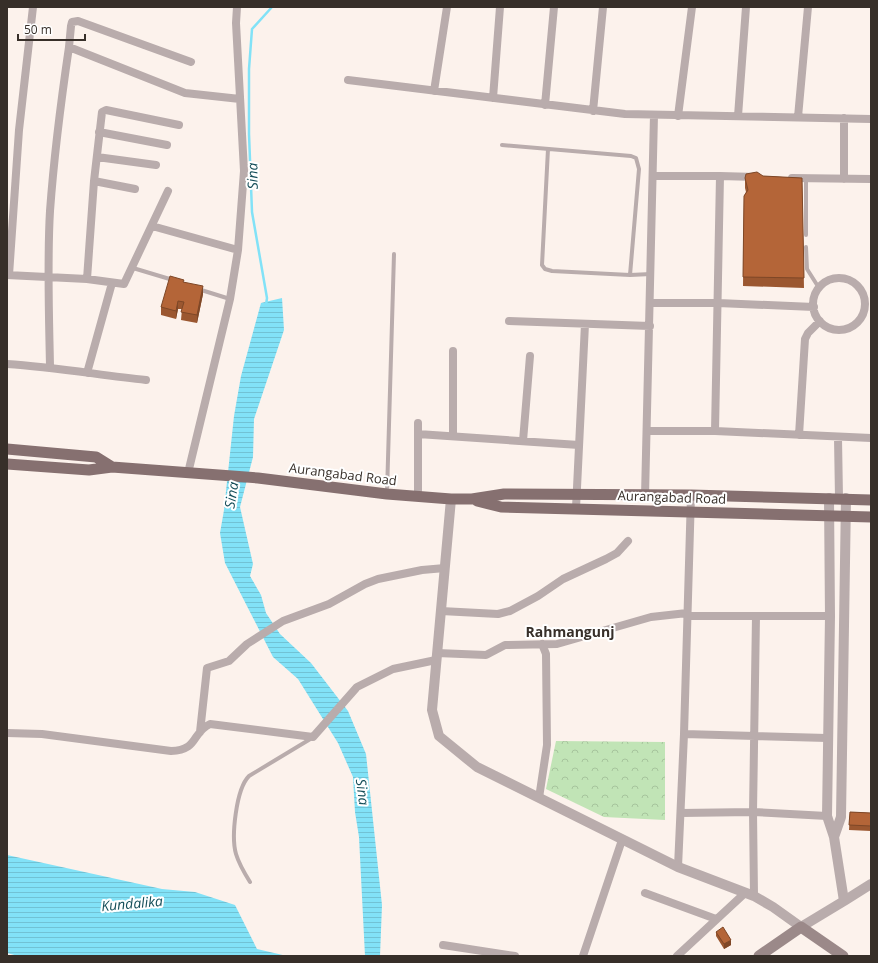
<svg xmlns="http://www.w3.org/2000/svg" width="878" height="963" font-family="'Open Sans',sans-serif">
<style>
.park{fill:url(#park-crowns)}
.water{fill:url(#water-rules)}
.lines{fill:none;stroke-linecap:round;stroke-linejoin:round}
.stream{stroke:#82e2f7;stroke-width:2.5}
.service{stroke:#b9acac;stroke-width:4}
.minor{stroke:#b9acac;stroke-width:8}
.tertiary{stroke:#b9acac;stroke-width:10}
.secondary{stroke:#9b8989;stroke-width:11}
.primary{stroke:#867070;stroke-width:11}
.wall{fill:#9b5730}
.shaded-wall{fill:#7e4727}
.building{fill:#b46538;stroke:#7e4727}
.labels{text-anchor:middle;dominant-baseline:central;stroke-width:4;stroke-linejoin:round;paint-order:stroke}
.street-label{font-size:13px;fill:#372f29;stroke:#fff}
.water-label{font-size:14px;font-style:italic;fill:#154e59;stroke:#fff}
.neighbourhood-label{font-size:14px;font-weight:bold;fill:#372f29;stroke:#fff}
</style>
<defs>
<pattern id="park-crowns" width="20" height="18" patternUnits="userSpaceOnUse"><rect width="20" height="18" fill="#c1e4b6"/><path d="M2 6a3 3 0 1 1 6 0M12 15a3 3 0 1 1 6 0" fill="none" stroke="#a6c49c"/></pattern>
<pattern id="water-rules" width="6" height="5" patternUnits="userSpaceOnUse"><rect width="6" height="5" fill="#82e2f7"/><path d="M0 2.5h6" fill="none" stroke="#71c2d4"/></pattern>
</defs>
<rect width="100%" height="100%" fill="#fcf2ec"/>
<path class="park" d="M556 741 665 742V820L604 817 546 789Z"/>
<path class="water" d="M282 298 284 330 254 419 253 457 240 507 253 564 250 576 261 595 266 613 280 634 311 663 348 711 366 754 382 905 380 956H365L359 837 355 812 353 777 338 743 298 679 273 657 225 563 220 533 224 510 234 416 241 376 261 303Z
M7 855 162 889 195 892 235 905 257 949 287 956H18L7 953Z"/>
<g class="lines">
<path class="stream" d="M266 305 267 298 252 212 249 134V69L252 29 272 7"/>
<path class="service" d="M502 145 631 156 636 158 639 169 630 275
M548 149 542 265 545 269 552 271 630 275 651 274
M806 235V178
M806 247 807 269 819 288
M133 268 173 280
M198 289 230 299
M387 493 394 254
M250 882C245 874 239 864 236 854 231 837 236 789 249 776L312 738"/>
<path class="minor" d="M69 47 71 26 72 22 78 21 191 62
M348 80 625 114 871 119
M434 91 447 7
M493 98 500 7
M545 105 554 7
M593 111 603 7
M678 116 692 7
M738 116 746 7
M798 117 808 7
M844 118V179
M99 132 167 145
M97 157 156 165
M653 176H720
M756 177 720 176 715 431 871 438
M792 178 871 179
M94 181 135 189
M152 226 238 250
M7 275 87 279 124 284 168 191
M9 275 19 130 33 7
M813 304a26 26 0 1 1 52 0a26 26 0 1 1-52 0Z
M87 279 94 181 102 112 106 110 179 125
M650 303H718L814 307
M509 321 650 326
M453 351V436
M7 364C54 367 99 375 146 380
M50 366C49 315 47 262 50 211 54 156 61 101 69 47L185 93 240 99
M87 373 112 283
M648 431H715
M418 434 579 445
M799 435 805 339 808 333 820 321
M838 438 839 498
M523 441 530 356
M188 473 230 299 238 250 244 171 236 23 237 7
M645 496 654 115
M418 497V423
M576 508 585 324
M441 611 498 614 510 611 538 596 563 579 606 559 617 553 628 541
M687 616H830
M437 653 486 655 505 645 557 644 651 617 687 613
M200 732 207 668 229 661 247 644 283 621 329 604 365 584 378 579 422 570 445 568
M7 733 42 734 171 751C199 750 191 733 210 724L313 737 357 687 393 669 436 660
M684 734 827 738
M539 798 547 745 546 654 542 644
M681 813 753 812 827 816
M678 867 684 734 691 495
M645 893 716 919
M754 896 753 812 756 616
M443 945 515 956
M583 956 622 840
M677 956 745 893"/>
<path class="tertiary" d="M451 499 432 710 439 736 477 767 678 867 754 896 773 907 801 927 844 901 834 837 827 816 830 616 829 498
M834 837 841 817 846 498
M844 901 871 884"/>
<path class="secondary" d="M759 956 801 927 843 956"/>
<path class="primary" d="M7 449 96 457 112 467
M7 464 89 470 112 467 258 478 387 494 451 499H472L504 494 691 495 871 500
M477 501 501 507 871 517"/>
</g>
<path class="wall" d="M763 176 802 178 804 288 743 286 744 196 746 192 745 188V178Z
M184 282 203 294 197 323 181 320 182 309H178L176 319 161 315V307Z
M850 812 871 813V831L849 830Z
M716 932 731 945 724 949 716 936Z"/>
<path class="shaded-wall" d="M203 286V294L197 323V315Z
M178 301V309L176 319V311Z
M731 940V945L724 949V944Z"/>
<path class="building" d="M757 172 763 176 802 178 804 278 743 277 744 196 748 190 745 178 746 174Z
M170 276 184 280 183 282 203 286 197 315 181 312 184 302 178 301 176 311 161 307Z
M850 812 871 813V826L849 825Z
M723 927 731 940 724 944 716 932Z"/>
<g class="labels">
<g class="street-label">
<text transform="translate(343 474) rotate(7)">Aurangabad Road</text>
<text transform="translate(672 497) rotate(2)">Aurangabad Road</text>
</g>
<g class="water-label">
<text transform="translate(252 176) rotate(-91)">Sina</text>
<text transform="translate(231 495) rotate(-81)">Sina</text>
<text transform="translate(363 792) rotate(82)">Sina</text>
<text transform="translate(132 903) rotate(-5)">Kundalika</text>
</g>
<g class="neighbourhood-label">
<text x="570" y="631">Rahmangunj</text>
</g>
</g>
<rect width="878" height="963" fill="none" stroke="#372f29" stroke-width="16"/>
<path d="M18 34v6h67v-6" fill="none" stroke="#372f29" stroke-width="2"/>
<text x="24" y="34" font-size="12" fill="#372f29" stroke="#ffffff" stroke-width="3" paint-order="stroke">50 m</text>
</svg>
